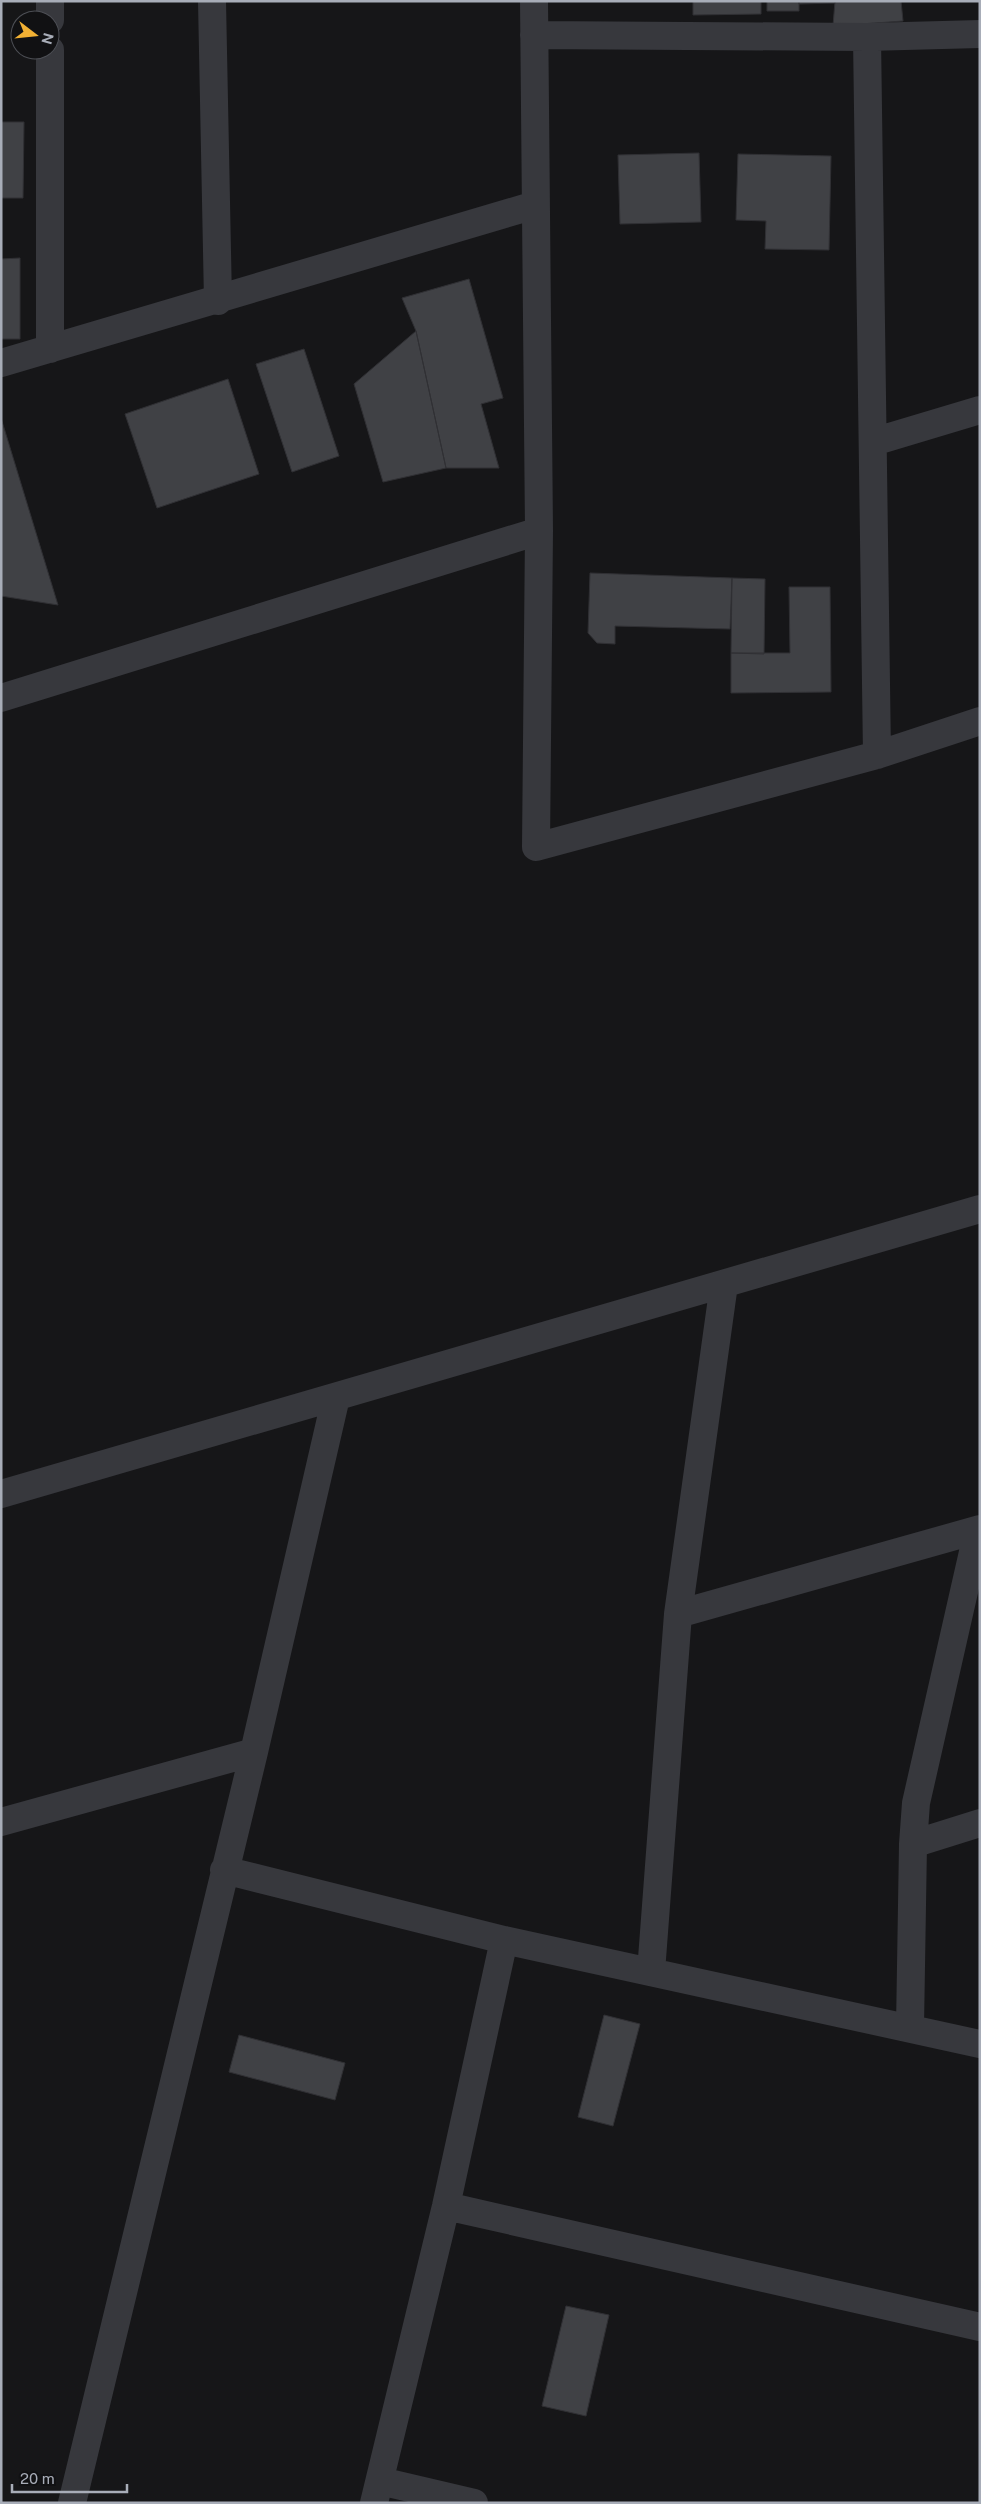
<svg xmlns="http://www.w3.org/2000/svg" width="981" height="2504" font-family="'Public Sans',sans-serif">
<style>
.building{fill:#404145;stroke:#303034}
.lines{fill:none;stroke-linecap:round;stroke-linejoin:round}
.minor{stroke:#37383d;stroke-width:28}
</style>
<rect width="100%" height="100%" fill="#161618"/>
<path class="building" d="M693 1H761V14L693 15Z
M767 1H799V11H767Z
M799 1H835V3L799 4Z
M835 1H901L903 21 833 26Z
M1 122H24L23 198H1Z
M699 153 701 222 620 224 618 155Z
M738 154 831 156 829 250 765 249 766 221 736 220Z
M20 258V339H1V259Z
M469 279 503 398 481 404 499 468H446L416 331 402 298Z
M416 331 446 468 383 482 354 384Z
M304 349 339 456 292 472 256 364Z
M228 379 259 474 157 508 125 414Z
M1 418 58 605 1 596Z
M590 573 732 578 730 629 615 626V644L597 643 588 633Z
M732 578 765 579 764 654 731 653Z
M789 587H830L831 692 731 693V653H790Z
M604 2015 640 2024 613 2126 578 2117Z
M239 2035 345 2063 335 2100 229 2072Z
M566 2306 609 2315 586 2416 542 2406Z"/>
<g class="lines">
<path class="minor" d="M212 1 218 301
M534 1 539 531 536 847 877 755 980 721
M50 20V1
M534 35 867 37 980 34
M867 37 877 755
M50 349V50
M1 363 535 205
M873 442 980 410
M1 698 539 531
M1 1494 980 1209
M678 1614 980 1529
M1 1822 254 1752
M913 1844 916 1803 978 1530
M224 1870 504 1940 980 2044
M651 1972 678 1614 724 1284
M910 2027 913 1844 980 1823
M446 2206 980 2327
M380 2481 474 2503
M72 2503 254 1752 336 1397
M374 2503 446 2206 504 1940"/>
</g>
<rect width="981" height="2504" fill="none" stroke="#a8adb8" stroke-width="5"/>
<g transform="translate(35 35) rotate(106)"><circle r="24" fill="#111113" stroke="#4d4f55"/>
<path d="M0-4L9 19L0 12L-9 19Z" fill="#f2b134"/>
<text y="-8" font-size="14" font-weight="bold" text-anchor="middle" fill="#a8adb8">N</text>
</g>
<path d="M12 2484v8h115v-8" fill="none" stroke="#a8adb8" stroke-width="2.5"/>
<text x="20" y="2484" font-size="15" fill="#a8adb8" stroke="#111113" stroke-width="4" paint-order="stroke">20 m</text>
</svg>
